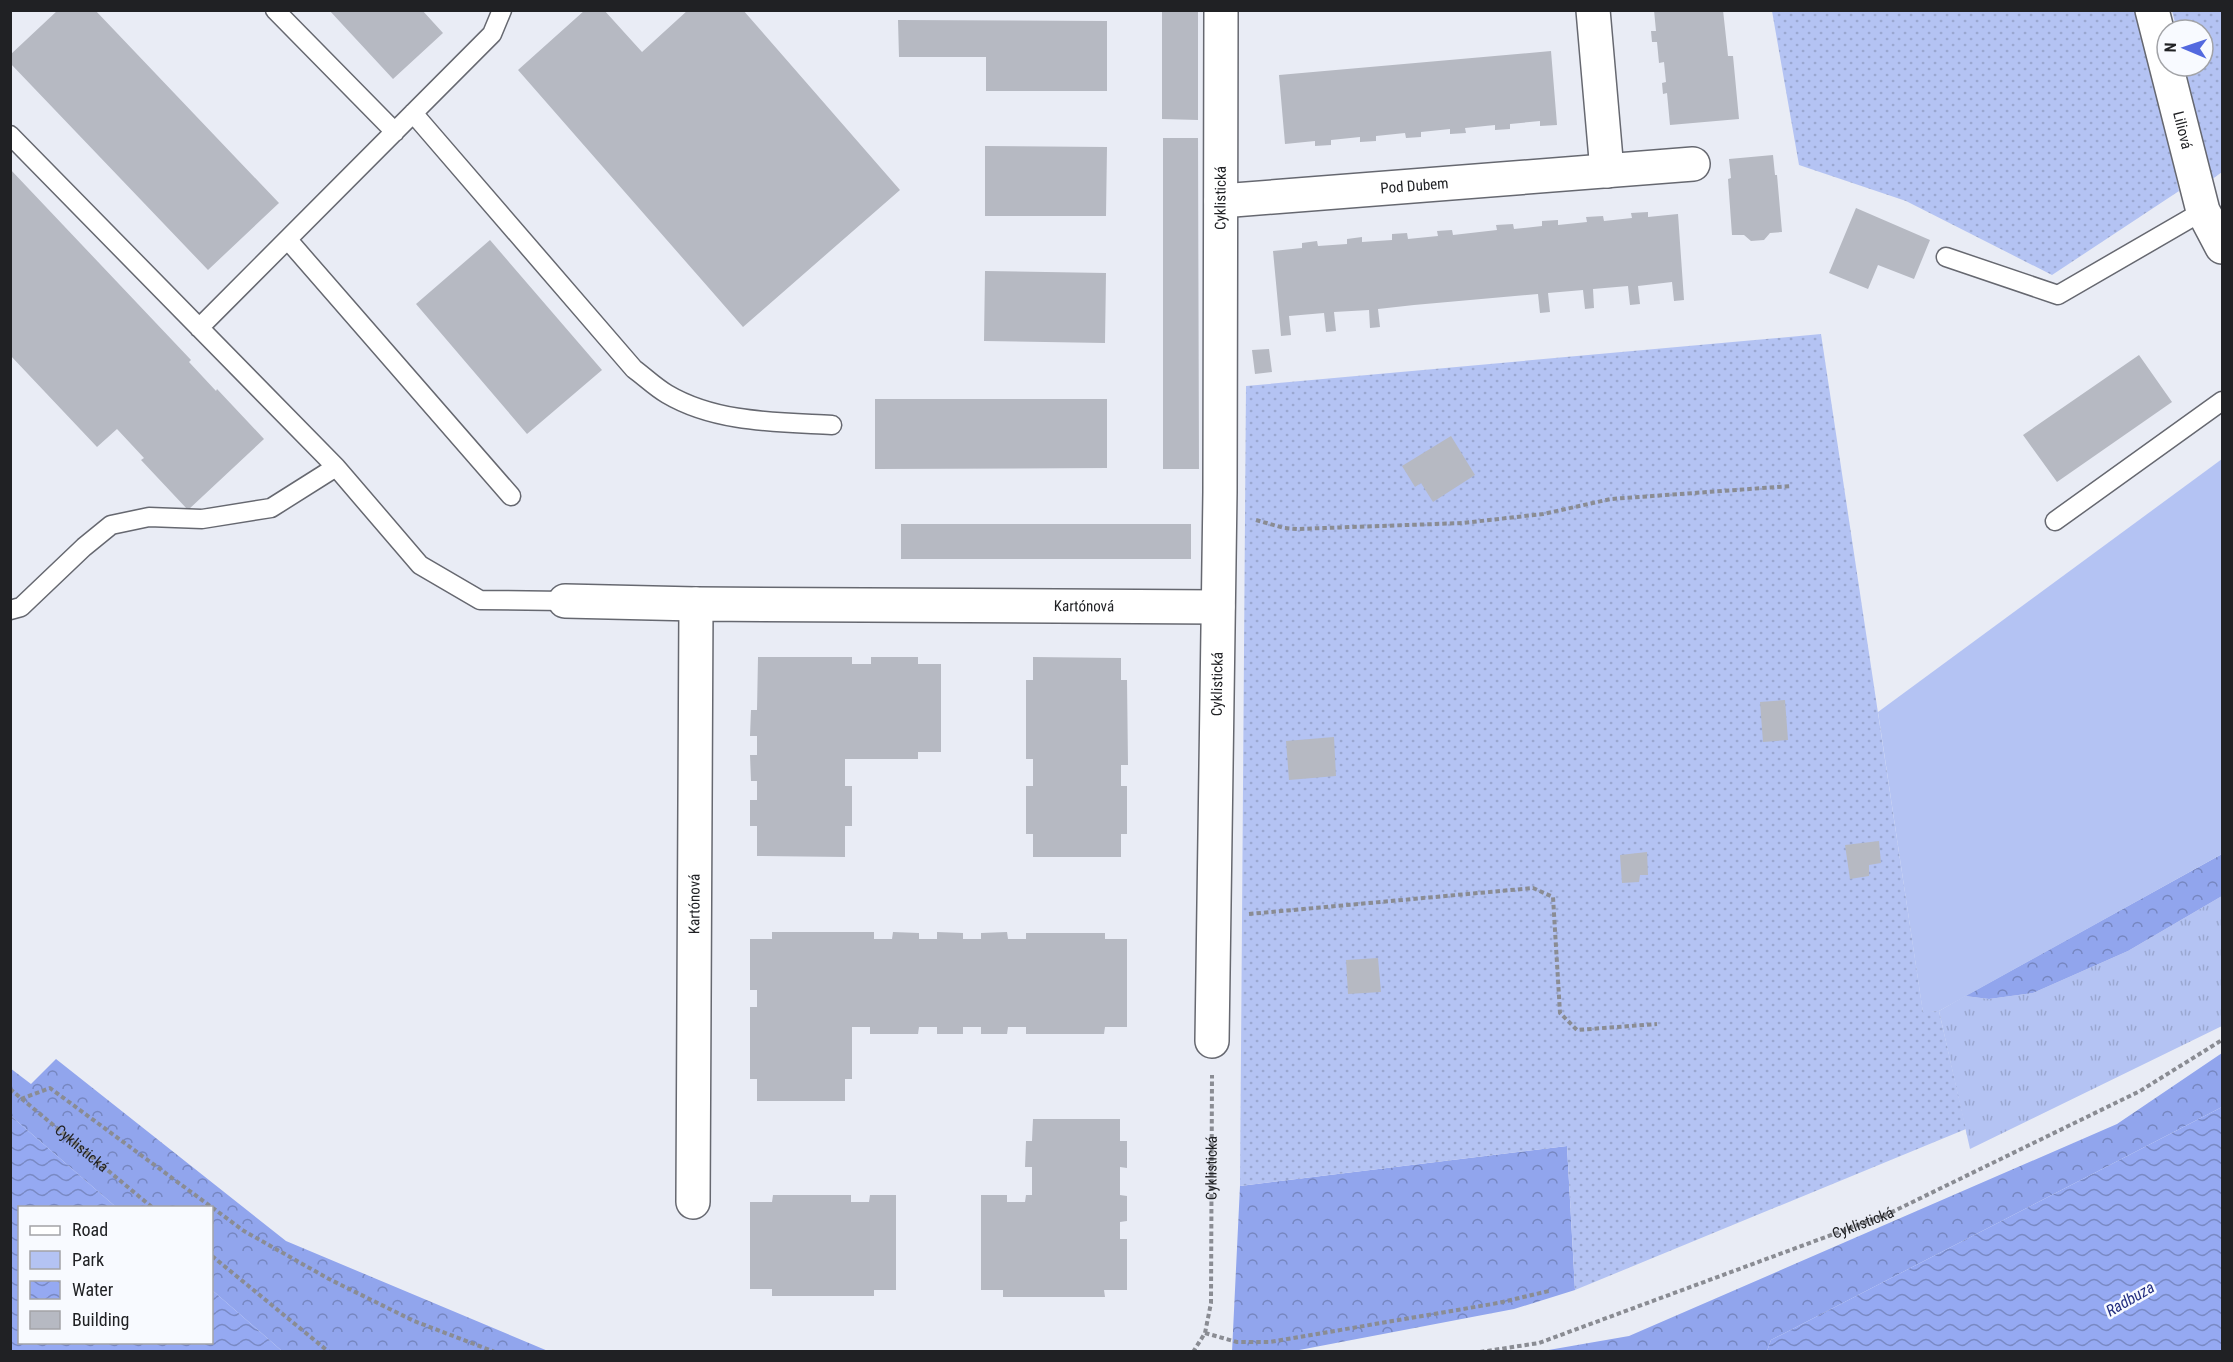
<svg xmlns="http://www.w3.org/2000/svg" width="2233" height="1362" font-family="'Roboto Condensed',sans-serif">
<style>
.grass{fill:url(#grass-tufts)}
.forest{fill:url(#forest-crowns)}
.park{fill:#b4c3f3}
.garden{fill:url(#garden-dots)}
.water{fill:url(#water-waves)}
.building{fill:#b6b9c2}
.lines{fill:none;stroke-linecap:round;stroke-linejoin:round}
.lane-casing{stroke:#666870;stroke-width:21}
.street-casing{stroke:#666870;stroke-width:36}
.path{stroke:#8a8c93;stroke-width:4;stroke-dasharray:4.5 3;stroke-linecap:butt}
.lane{stroke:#fff;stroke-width:18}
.street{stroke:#fff;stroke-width:33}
.labels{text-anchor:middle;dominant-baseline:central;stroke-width:5;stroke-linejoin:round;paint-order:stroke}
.street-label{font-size:15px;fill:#202124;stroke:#f8faff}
.water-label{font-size:16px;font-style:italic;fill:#232e80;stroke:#f8faff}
</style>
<defs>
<pattern id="grass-tufts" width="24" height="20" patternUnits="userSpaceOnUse" patternTransform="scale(1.5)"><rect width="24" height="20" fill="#b4c3f3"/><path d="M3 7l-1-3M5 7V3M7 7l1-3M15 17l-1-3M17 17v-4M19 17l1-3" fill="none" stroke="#9aa7d0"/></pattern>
<pattern id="forest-crowns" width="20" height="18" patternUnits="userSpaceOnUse" patternTransform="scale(1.5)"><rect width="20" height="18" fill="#91a5ed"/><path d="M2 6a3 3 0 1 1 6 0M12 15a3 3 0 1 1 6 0" fill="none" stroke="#7686c0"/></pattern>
<pattern id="garden-dots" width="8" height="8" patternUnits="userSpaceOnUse" patternTransform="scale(1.5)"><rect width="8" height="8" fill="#b4c3f3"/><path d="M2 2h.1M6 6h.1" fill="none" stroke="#9aa7d0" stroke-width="1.8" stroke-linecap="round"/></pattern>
<pattern id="water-waves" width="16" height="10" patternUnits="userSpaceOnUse" patternTransform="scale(1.5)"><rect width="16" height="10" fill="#95a9f2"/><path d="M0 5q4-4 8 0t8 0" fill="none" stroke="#7989c4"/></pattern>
</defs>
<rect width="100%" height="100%" fill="#e9ecf5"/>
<path class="grass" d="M2222 896V1026L1970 1149 1939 1011 1965 996 1989 999 2033 993 2128 951Z"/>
<path class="forest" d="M2222 854V896L2128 951 2033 993 1989 999 1965 996Z
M2222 1053V1107L1771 1340 1767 1351 1537 1352 1629 1336 2117 1124Z
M56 1059 286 1241 548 1351H282L212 1290V1208L116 1207 11 1116 10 1068 31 1084Z
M1567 1146 1575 1290 1514 1309 1294 1351 1232 1352 1240 1186Z"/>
<path class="park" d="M2222 459V854L1939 1011 1923 1013 1878 712Z"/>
<path class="garden" d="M1772 11H2140L2179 191 2052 275 1906 201 1799 165Z
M2172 11H2222V172L2211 180 2185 66H2203V30H2177Z
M1821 334 1923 1012 1939 1011 1966 1129 1575 1290 1567 1146 1240 1186 1246 386Z"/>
<path class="water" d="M2222 1107V1351H1767L1771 1340Z
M11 1116 116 1207 20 1208V1342H212V1290L282 1351H11Z"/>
<path class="building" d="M58 10H95L279 203 208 270 10 63V55Z
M329 10H422L443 33 393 79Z
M585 10H604L642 52 688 10H743L900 190 743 327 518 70Z
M1162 10H1198V120L1162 119Z
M1654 10H1723L1728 56H1733L1739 119 1670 125 1667 93 1663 94 1662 83 1666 82 1664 62 1659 63 1657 42H1652L1651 31H1656Z
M898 20 1107 21V91H986V57H899Z
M1551 51 1557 125 1540 126V121L1510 124V129L1495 130V125L1465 128 1466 133 1450 134V129L1421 132V137L1406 138 1405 133 1376 136V141L1360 142V137L1331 140V145L1315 146V141L1285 144 1279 75Z
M1163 138H1198L1199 469H1163Z
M985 146 1107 147 1106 216H985Z
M1773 155 1775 175H1777L1782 232 1770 233 1764 240 1751 241 1744 235H1732L1728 179 1731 178 1729 159Z
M10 169 191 360 189 362 216 391 217 389 264 439 188 510 141 460 144 458 117 429 97 447 10 355Z
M1856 208 1930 240 1914 279 1878 265 1868 289 1829 273Z
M1648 212V217L1678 214 1684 300 1674 301 1672 282 1638 286 1640 304 1630 305 1628 286 1593 289 1594 308 1585 309 1583 290 1548 293 1550 312 1540 313 1538 294 1414 305 1378 309 1380 327 1370 328 1369 310 1334 312 1336 331 1326 332 1324 313 1289 316 1291 335 1281 336 1273 251 1302 248V243L1317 241 1318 246 1347 244V239L1362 237V242L1392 240V234L1407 233 1408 239 1438 236 1437 231 1452 230 1453 235 1497 230 1496 225 1513 224 1514 229 1542 226V221L1558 220V225L1587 222 1586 217 1603 216 1604 221 1632 218 1631 213Z
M490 240 602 370 527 434 416 304Z
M985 271 1106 273 1105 343 984 341Z
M1269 349 1272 372 1255 374 1252 350Z
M2139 355 2172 402 2057 482 2023 435Z
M875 399H1107V468L875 469Z
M1451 436 1475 475 1433 502 1421 483 1415 487 1402 466Z
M901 524H1191V559H901Z
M758 657H852V664H871V657H918V664H941V752H918V759H845V786H852V826H845V857L757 856V826H750V800H757V781H751L750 755H757V736H750L751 710H757Z
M1033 657 1121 658V680H1127L1128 765H1121V786H1127V834H1121V857H1033V834H1026V786H1033V759H1026V680H1033Z
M1785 700 1788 740 1763 742 1760 702Z
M1334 737 1336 776 1289 780 1286 741Z
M1879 841 1881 863 1869 865V876L1850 879 1845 845Z
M1647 852 1648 875H1640L1639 882 1622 883 1620 855Z
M772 932H874V939H892L893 932 919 933V939H937V932L963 933V939H981V933L1007 932 1008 939H1026V933H1105V939H1127V1027H1105L1104 1034H1026V1027H1008L1007 1034H981V1027H963V1034H937V1027H919L918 1034H870V1027H852V1079H845V1101H757V1079H750V1007H757V990H750V939H772Z
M1378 958 1381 992 1348 994 1346 960Z
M1033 1119H1120V1141H1127V1168L1120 1167V1195L1127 1196V1221L1120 1222V1239H1127V1290H1104L1105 1297H1003V1290H981V1195H1007V1202H1025L1026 1195H1032V1167H1025L1026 1141H1032Z
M773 1195H851V1202H869L870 1195H896V1290H874V1296H772V1289H750V1202H772Z"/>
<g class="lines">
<g class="lane-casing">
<path id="lane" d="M275 10 395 132
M413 113 634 369C645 377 655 387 667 394 716 423 777 422 832 425
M10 135 336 467 420 565 480 600 565 601
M288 240 511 496
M1946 257 2058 295 2203 211
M199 328 492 34 502 10
M2055 521 2222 401
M10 610 21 607 84 547 111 525 149 517 202 519 271 508 336 467"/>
</g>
<g class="street-casing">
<g id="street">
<path d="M1593 10 1607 171"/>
<path id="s4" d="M2152 10 2203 211 2222 247"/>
<path id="s5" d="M1221 201 1693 164"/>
<path d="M565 601 696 604"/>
<path id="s6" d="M1212 1041 1220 492 1221 10"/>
<path id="s7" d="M693 1202 696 604 1218 607"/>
</g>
</g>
<g class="path">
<path d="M1256 520 1284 528 1297 529 1463 523 1543 514 1611 499 1791 486"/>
<path d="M1249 914 1533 888 1553 897 1560 1013 1577 1030 1657 1024"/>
<path id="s1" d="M10 1089 153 1208"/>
<path d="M21 1099 50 1088 244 1231 329 1279 414 1321 495 1352"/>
<path d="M212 1256 329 1352"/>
<path d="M1205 1333 1237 1342H1270L1498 1303 1549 1291"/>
<path id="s2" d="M1193 1352 1205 1333 1211 1303 1212 1075"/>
<path id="s3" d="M1480 1352 1539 1343 1888 1214 2140 1091 2222 1040"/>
</g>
<use href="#lane" class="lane"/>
<use href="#street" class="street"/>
</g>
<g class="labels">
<g class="street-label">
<text stroke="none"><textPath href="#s4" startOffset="124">Liliová</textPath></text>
<text stroke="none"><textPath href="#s5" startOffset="194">Pod Dubem</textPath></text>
<text stroke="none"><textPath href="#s6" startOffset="843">Cyklistická</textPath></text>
<text stroke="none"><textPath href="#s7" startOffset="986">Kartónová</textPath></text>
<text stroke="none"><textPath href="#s6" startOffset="357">Cyklistická</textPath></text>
<text stroke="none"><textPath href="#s7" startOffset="298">Kartónová</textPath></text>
<text stroke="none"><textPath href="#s1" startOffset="93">Cyklistická</textPath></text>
<text stroke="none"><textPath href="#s2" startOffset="188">Cyklistická</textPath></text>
<text stroke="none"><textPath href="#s3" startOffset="405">Cyklistická</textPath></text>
</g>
<g class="water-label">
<text transform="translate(2130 1299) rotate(-30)">Radbuza</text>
</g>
</g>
<rect width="2233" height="1362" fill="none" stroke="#202124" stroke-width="24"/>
<rect x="18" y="1206" width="195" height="138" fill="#f8faff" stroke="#a2a3a7" stroke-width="1.5"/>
<rect x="30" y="1226" width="30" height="9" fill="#ffffff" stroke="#a2a3a7" stroke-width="1.5"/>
<text x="72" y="1236" font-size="18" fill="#202124">Road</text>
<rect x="30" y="1251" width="30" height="18" fill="#b4c3f3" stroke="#a2a3a7" stroke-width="1.5"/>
<text x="72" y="1266" font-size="18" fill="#202124">Park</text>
<rect x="30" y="1281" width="30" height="18" fill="url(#water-waves)" stroke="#a2a3a7" stroke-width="1.5"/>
<text x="72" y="1296" font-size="18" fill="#202124">Water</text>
<rect x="30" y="1311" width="30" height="18" fill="#b6b9c2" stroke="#a2a3a7" stroke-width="1.5"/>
<text x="72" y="1326" font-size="18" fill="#202124">Building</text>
<g transform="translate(2185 48) rotate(272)"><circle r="28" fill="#f8faff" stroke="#a2a3a7" stroke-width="1.5"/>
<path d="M0-4.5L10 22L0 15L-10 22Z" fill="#5369df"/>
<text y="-9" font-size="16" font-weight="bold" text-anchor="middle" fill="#202124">N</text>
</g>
</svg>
